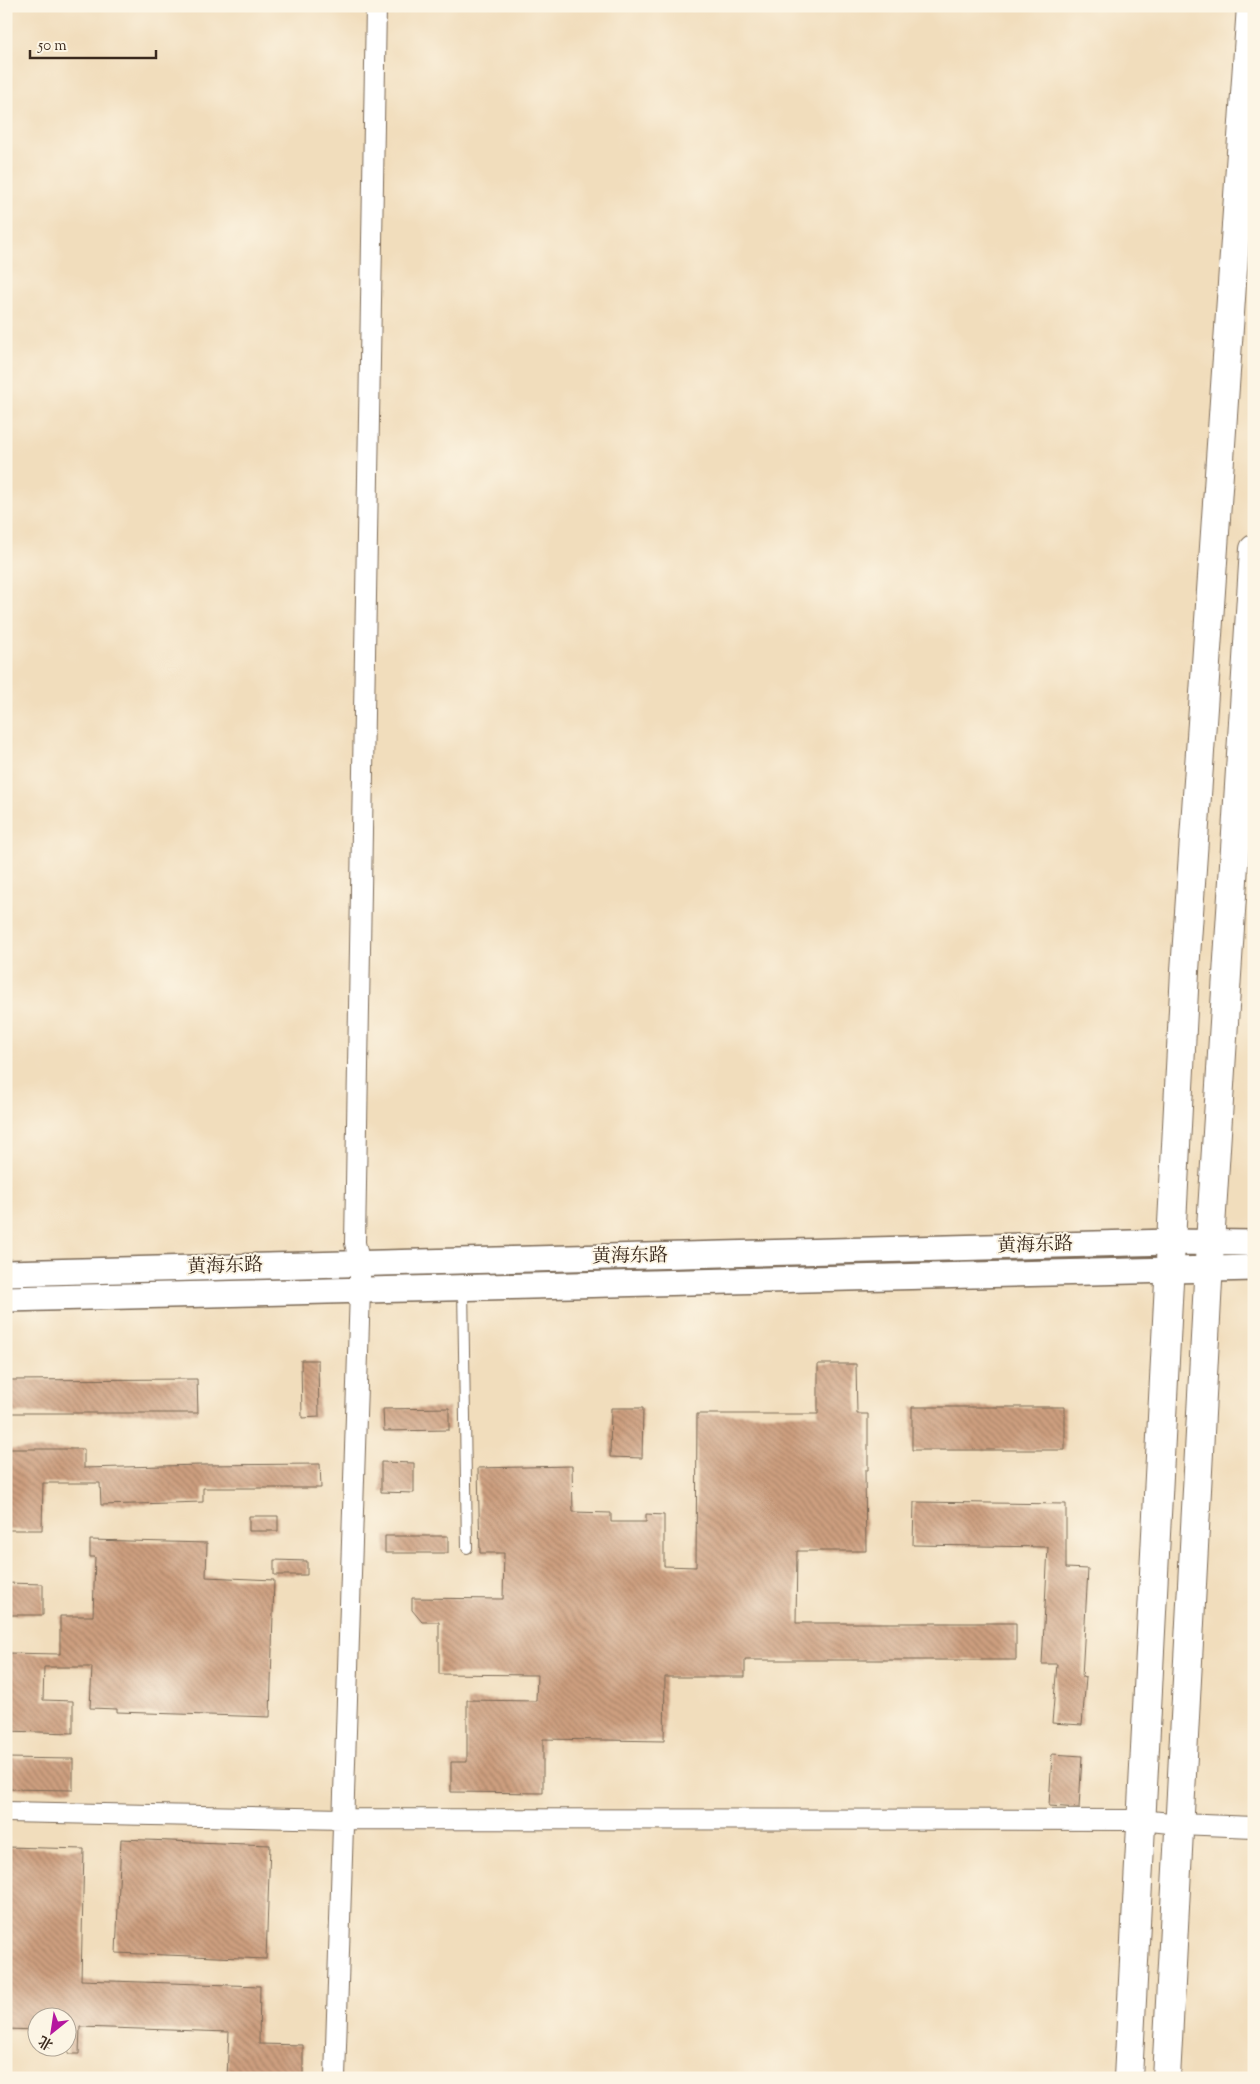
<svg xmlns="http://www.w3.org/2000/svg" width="1260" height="2084" font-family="'Sorts Mill Goudy','Noto Serif SC',serif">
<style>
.building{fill:url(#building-back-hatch)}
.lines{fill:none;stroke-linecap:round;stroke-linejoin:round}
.service-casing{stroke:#7b6955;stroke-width:12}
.minor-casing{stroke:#7b6955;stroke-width:22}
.tertiary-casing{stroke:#7b6955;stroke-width:28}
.primary-casing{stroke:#7b6955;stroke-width:30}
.service{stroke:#fff;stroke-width:10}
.minor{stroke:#fff;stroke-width:20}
.tertiary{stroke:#fff;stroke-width:25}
.primary{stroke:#fff;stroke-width:28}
.labels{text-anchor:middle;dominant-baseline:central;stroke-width:4;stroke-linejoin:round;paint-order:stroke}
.street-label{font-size:19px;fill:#3b2a1e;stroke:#fcf5e5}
</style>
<defs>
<pattern id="building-back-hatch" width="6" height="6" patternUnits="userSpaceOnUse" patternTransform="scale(1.25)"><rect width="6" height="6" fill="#cd9f7f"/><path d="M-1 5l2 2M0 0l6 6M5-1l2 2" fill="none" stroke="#a88267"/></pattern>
</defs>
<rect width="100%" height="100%" fill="#fcf5e5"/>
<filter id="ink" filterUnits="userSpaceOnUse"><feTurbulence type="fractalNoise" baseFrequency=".02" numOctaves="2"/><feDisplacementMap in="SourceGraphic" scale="10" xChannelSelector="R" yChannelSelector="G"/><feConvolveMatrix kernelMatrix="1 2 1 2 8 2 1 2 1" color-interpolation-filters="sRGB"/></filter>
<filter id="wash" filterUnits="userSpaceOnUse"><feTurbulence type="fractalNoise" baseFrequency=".0096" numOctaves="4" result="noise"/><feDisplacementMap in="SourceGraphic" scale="20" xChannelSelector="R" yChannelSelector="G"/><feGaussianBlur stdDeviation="1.12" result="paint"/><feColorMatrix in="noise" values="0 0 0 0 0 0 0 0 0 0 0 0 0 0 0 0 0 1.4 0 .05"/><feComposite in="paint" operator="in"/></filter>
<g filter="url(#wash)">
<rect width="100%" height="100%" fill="#f1ddbc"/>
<g id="blocks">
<path class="building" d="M301 1360H318L319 1417 302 1418Z
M818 1364H856L857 1414H868V1470H865L866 1551H797L796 1623H1016V1660H745V1677H665L664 1741 543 1739V1793L451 1792V1762H467V1700L536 1701 537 1675 439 1674V1622H422L412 1610V1598L503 1599 504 1553H480L478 1468 572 1466 573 1512 611 1513V1522H646V1514L664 1515V1566L696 1567 697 1414H818Z
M197 1379 198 1413H6V1380Z
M912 1407H1065V1450H912Z
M449 1408V1430L384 1431 383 1409Z
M611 1408H643L642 1458 610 1457Z
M6 1449H84V1468L202 1465 320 1464 321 1488H203V1502L101 1505 100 1483H43L42 1530H6Z
M381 1462 414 1463V1493L381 1492Z
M914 1502 1066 1504V1568L1088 1569 1082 1677 1086 1678 1082 1725 1052 1723 1057 1664H1042L1048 1547 913 1545Z
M249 1516H278V1531H249Z
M385 1536H448V1553H385Z
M90 1540 207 1543 206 1577 274 1580 270 1717 117 1712V1709L90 1708 92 1667H44L43 1700 73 1701V1733L6 1731V1653L60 1654V1616H93L95 1557H90Z
M274 1560 307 1561V1575H274Z
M6 1583 43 1584V1615H6Z
M1052 1754 1082 1756 1079 1808 1049 1806Z
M6 1758 73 1759V1790L6 1789Z
M121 1839 270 1845 266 1959 116 1953Z
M6 1847 84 1849 81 1980 260 1986 259 2044 303 2045V2078H227L229 2032 80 2027 79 2054H68V2016H38V2030L6 2029Z"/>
</g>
</g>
<g filter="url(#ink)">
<use href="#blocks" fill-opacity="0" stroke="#7b6955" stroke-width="1"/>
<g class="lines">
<g class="service-casing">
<path id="service" d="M463 1287 467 1548"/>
</g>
<g class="minor-casing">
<path id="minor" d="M6 1812 343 1819 1141 1820 1179 1824 1254 1827
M335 2078 360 1290V1264L355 1243 376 6"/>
</g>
<g class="tertiary-casing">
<path id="tertiary" d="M6 1273 1170 1242 1254 1243
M6 1299 1254 1268"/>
</g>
<g class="primary-casing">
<path id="primary" d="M1128 2078 1185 971 1251 6
M1166 2078 1210 1243 1254 549"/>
</g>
<use href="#service" class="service"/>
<use href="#minor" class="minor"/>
<use href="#tertiary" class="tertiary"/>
<use href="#primary" class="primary"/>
</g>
</g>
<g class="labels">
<g class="street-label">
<text transform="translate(1035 1246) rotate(-2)">黄海东路</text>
<text transform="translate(630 1257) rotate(-1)">黄海东路</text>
<text transform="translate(225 1267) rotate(-2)">黄海东路</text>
</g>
</g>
<rect width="1260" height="2084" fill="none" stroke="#fcf5e5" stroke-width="25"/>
<g transform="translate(52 2032) rotate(210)"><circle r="24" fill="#fcf5e5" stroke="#afa495"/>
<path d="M0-4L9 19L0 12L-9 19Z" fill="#b5179e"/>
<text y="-8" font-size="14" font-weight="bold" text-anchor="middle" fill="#3b2a1e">北</text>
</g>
<path d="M30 50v8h126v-8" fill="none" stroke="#3b2a1e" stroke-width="2.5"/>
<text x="38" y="50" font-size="15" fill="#3b2a1e" stroke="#fcf5e5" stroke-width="4" paint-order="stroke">50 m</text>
</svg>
